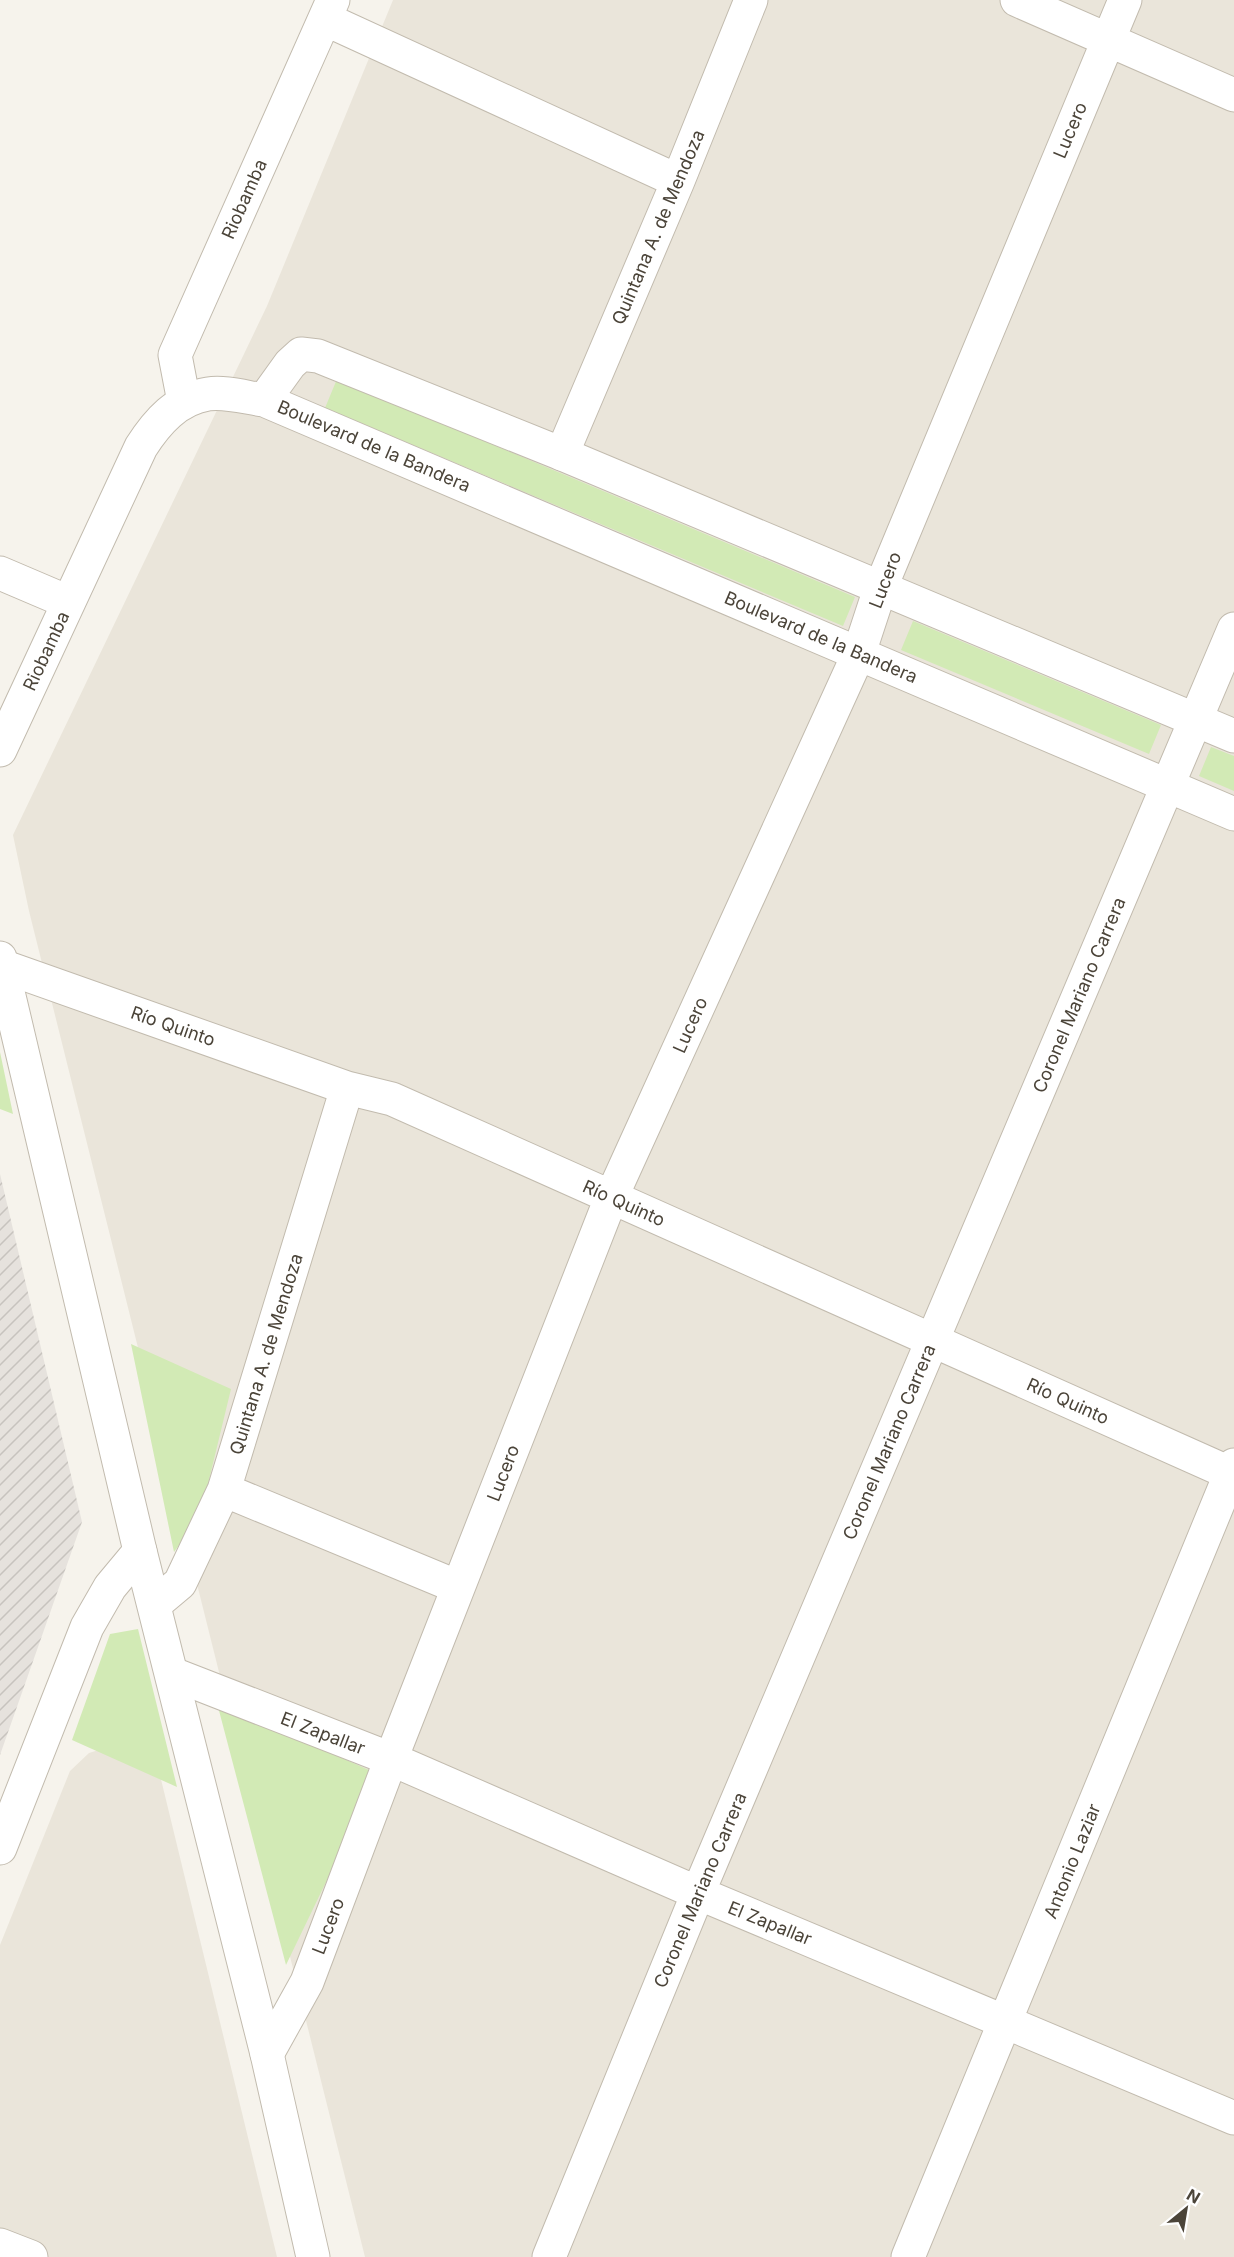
<svg xmlns="http://www.w3.org/2000/svg" width="1234" height="2257" font-family="Inter,sans-serif">
<style>
.residential{fill:#eae5da}
.industrial{fill:url(#industrial-furrows)}
.green{fill:#d2eab5}
.lines{fill:none;stroke-linecap:round;stroke-linejoin:round}
.minor-casing{stroke:#c2bbae;stroke-width:35}
.tertiary-casing{stroke:#c2bbae;stroke-width:35}
.minor{stroke:#fff;stroke-width:33}
.tertiary{stroke:#fff;stroke-width:33}
.labels{text-anchor:middle;dominant-baseline:central;stroke-width:5;stroke-linejoin:round;paint-order:stroke}
.street-label{font-size:18px;fill:#4b4439;stroke:#fff}
</style>
<defs>
<pattern id="industrial-furrows" width="10" height="10" patternUnits="userSpaceOnUse" patternTransform="scale(1.5)"><rect width="10" height="10" fill="#e6e2dd"/><path d="M-1 1l2-2M0 10L10 0M9 11l2-2" fill="none" stroke="#c7c3be"/></pattern>
</defs>
<rect width="100%" height="100%" fill="#f6f3ec"/>
<path class="residential" d="M393 0H1234V2257H365L29 911 13 835 267 306Z
M150 1734 277 2257H0V1945L70 1771 89 1753Z"/>
<path class="industrial" d="M0 1174 82 1522 0 1755Z"/>
<path class="green" d="M337 379 855 597 843 626 325 408Z
M913 621 1161 725 1149 754 901 650Z
M1211 747 1234 756V791L1199 776Z
M0 1052 13 1114 0 1109Z
M131 1344 231 1389 200 1517 174 1552Z
M138 1629 177 1787 72 1740 110 1634Z
M217 1703 378 1774 286 1965Z"/>
<g class="lines">
<g class="minor-casing">
<path id="minor" d="M1017 0 1234 95
M325 19 678 181
M184 402 175 355 333 0
M562 454 678 181 751 0
M0 573 68 602
M2 966 347 1088 392 1099 1234 1475
M224 1490 458 1587
M155 1604 180 1583 224 1490 347 1088
M173 1674 391 1759 698 1893 1234 2118
M0 1848 87 1627 110 1587 140 1551
M267 2054 307 1982 391 1759 611 1198 859 653 880 589 1125 0
M0 2245 31 2257
M549 2257 698 1893 1234 629
M908 2257 1234 1465"/>
</g>
<g class="tertiary-casing">
<path id="tertiary" d="M264 400 290 364 301 354 318 356 562 454 1234 736
M0 750 141 447C157 422 177 399 208 394 225 391 248 398 264 400L1234 814
M0 958 140 1551 267 2054 313 2257"/>
</g>
<use href="#minor" class="minor"/>
<use href="#tertiary" class="tertiary"/>
</g>
<g class="labels">
<g class="street-label">
<text transform="translate(1070 130) rotate(-67)">Lucero</text>
<text transform="translate(244 199) rotate(-66)">Riobamba</text>
<text transform="translate(658 227) rotate(-67)">Quintana A. de Mendoza</text>
<text transform="translate(374 446) rotate(23)">Boulevard de la Bandera</text>
<text transform="translate(885 580) rotate(-69)">Lucero</text>
<text transform="translate(821 637) rotate(23)">Boulevard de la Bandera</text>
<text transform="translate(46 651) rotate(-65)">Riobamba</text>
<text transform="translate(1079 995) rotate(-67)">Coronel Mariano Carrera</text>
<text transform="translate(690 1025) rotate(-66)">Lucero</text>
<text transform="translate(173 1026) rotate(19)">Río Quinto</text>
<text transform="translate(624 1203) rotate(24)">Río Quinto</text>
<text transform="translate(266 1354) rotate(-73)">Quintana A. de Mendoza</text>
<text transform="translate(1068 1401) rotate(24)">Río Quinto</text>
<text transform="translate(889 1442) rotate(-67)">Coronel Mariano Carrera</text>
<text transform="translate(503 1473) rotate(-69)">Lucero</text>
<text transform="translate(323 1733) rotate(21)">El Zapallar</text>
<text transform="translate(1072 1861) rotate(-68)">Antonio Laziar</text>
<text transform="translate(700 1890) rotate(-67)">Coronel Mariano Carrera</text>
<text transform="translate(770 1923) rotate(22)">El Zapallar</text>
<text transform="translate(328 1926) rotate(-69)">Lucero</text>
</g>
</g>
<g transform="translate(1186 2209) rotate(30)" stroke="#ffffff" stroke-width="4.5" paint-order="stroke">
<path d="M0-4.5L10 22L0 15L-10 22Z" fill="#4b4439"/>
<text y="-9" font-size="16" font-weight="bold" text-anchor="middle" fill="#4b4439">N</text>
</g>
</svg>
